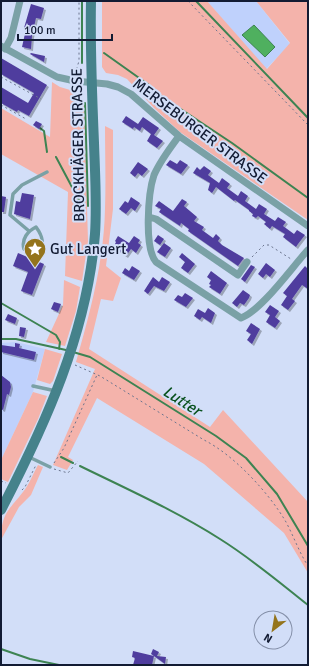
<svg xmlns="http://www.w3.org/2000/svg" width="309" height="666" font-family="Signika,sans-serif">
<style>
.built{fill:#bfd1fc}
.green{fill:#f4b3ab}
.water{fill:#4fb05f;stroke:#3d8352}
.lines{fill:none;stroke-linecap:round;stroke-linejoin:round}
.stream{stroke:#3d8352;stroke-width:2}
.building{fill:#503e9e;filter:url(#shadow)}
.path{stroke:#6b758e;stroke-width:1;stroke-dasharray:2 3;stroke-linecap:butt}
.service{stroke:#7aa1a6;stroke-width:3.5}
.minor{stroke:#7aa1a6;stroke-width:7}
.secondary{stroke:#45828b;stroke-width:10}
.labels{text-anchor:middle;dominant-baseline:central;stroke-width:4;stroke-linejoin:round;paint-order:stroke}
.street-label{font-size:15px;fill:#121b33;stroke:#d2def8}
.poi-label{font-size:15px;fill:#121b33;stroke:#d2def8;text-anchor:start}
.water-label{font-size:16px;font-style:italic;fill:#08511d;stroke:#d2def8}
</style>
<defs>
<filter id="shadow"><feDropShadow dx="2" dy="2" stdDeviation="0" flood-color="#0004"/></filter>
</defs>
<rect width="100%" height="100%" fill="#d2def8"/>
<path class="built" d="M207 1H256L290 44 266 69Z
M16 342 45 349 33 392 1 460V343Z"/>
<path class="green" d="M102 1H207L267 69 290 43 256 1H307L308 220 180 132 154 108 127 79 118 75 106 73 102 67Z
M52 82 60 87 77 92 84 103 88 241 82 281 65 276 68 192 1 154V108L50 137Z
M105 126 113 130V209L106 266 121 278 113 301 101 299 89 349 210 427 223 410 308 502V573L284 533 204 464 97 398 68 457 73 460 67 470 53 465 95 369 76 362C90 313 104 261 105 209 106 181 105 153 105 126Z
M64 280 80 287 76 311 65 346 46 342 63 305Z
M45 349 62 354 53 381 50 384 37 380Z
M33 392 47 396 38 419 8 482 1 479V460Z
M38 465 43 467 31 495 19 507 1 540C1 514 8 511 23 492 29 485 33 474 38 465Z"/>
<path class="water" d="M254 25 275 47 265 57 242 35Z"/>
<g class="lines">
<path class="stream" d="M196 1 308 118
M104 53 149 85 155 92 232 143 308 198
M82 63V1
M85 103 88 206
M40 128 44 131 47 152
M56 157 81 204
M1 303 56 335 60 342 59 349
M1 339H16L66 350
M73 352 90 357 216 436 246 458 277 494 308 546
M61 457 73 463
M80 466C127 489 176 511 220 539 252 559 279 582 308 605
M1 649 30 659 59 665"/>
</g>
<path class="building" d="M31 4 44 8 41 19 36 18 32 36 31 49 22 47 26 29 24 28Z
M31 53 45 56 44 62 30 54Z
M1 58 47 85 29 116 18 110 17 112 1 103V87L28 103 34 93 1 74Z
M126 116 138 124 143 117 159 128 154 135 163 141 157 148 147 141 151 134 142 127 140 131 134 127 133 129 122 122Z
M36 121 42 124 39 129 33 125Z
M170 160 177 164 180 160 188 165 181 174 166 165Z
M138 162 148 169 142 176 138 173 135 177 130 173Z
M204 166 211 171 208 175 219 183 222 178 230 184 227 188 238 196 241 191 248 196 245 201 256 209 259 204 267 209 264 214 275 221 278 217 286 222 283 226 294 234 297 230 305 235 298 244 296 247 283 237 285 234 272 226 270 229 264 224 266 222 258 216 256 218 252 216 253 214 249 211V210L235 200 234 201 216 187 212 193 208 190 210 183 193 173 197 167 200 170Z
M22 193 34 195 30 219 14 214 16 201 20 202Z
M1 196 6 197 4 212H1Z
M131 197 140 203 135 211 131 208 126 214 119 209 125 201 128 203Z
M182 199 187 202 184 206 197 217 194 221 204 227 202 230 213 238 216 234 220 238 218 241 222 245 244 258 238 266 188 231 189 229 181 223 180 226 159 212 161 209 155 206 159 201 173 211Z
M158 235 164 239 160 245 154 241Z
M118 236 129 243 134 236 140 240 138 243 141 245 136 253 131 249 126 256 116 249 118 246 115 244 116 242 115 241Z
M164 243 171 248 165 257 157 252Z
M18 253 44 264 32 295 21 291 28 272 13 266Z
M182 253 195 264 188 273 181 268 185 262 179 257Z
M266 263 275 270 270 277 266 274 263 278 258 274Z
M251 265 255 267 245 282 241 279Z
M132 266 140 271 134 280 122 273 125 268 129 271Z
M305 266 308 269V289L302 285 292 299 295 301 288 310 281 305 287 296 283 293Z
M211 271 227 283 220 294 209 287 211 285 209 284 211 280 207 277Z
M153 277 159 282 162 277 170 282 164 291 154 286 148 294 144 291Z
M243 290 250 295 249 298 244 305 240 303 237 307 232 303Z
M185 293 193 298 186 307 174 300 178 295 182 297Z
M54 302 61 304 58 312 51 309Z
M270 305 279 311 275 317 280 321 275 328 266 322 270 315 265 312Z
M208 308 215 313 211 323 202 317 200 320 194 316 198 309 205 313Z
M8 314 17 318 15 324 5 320Z
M251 323 260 329 252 344 247 340 251 334 246 331Z
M20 327 26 328 24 337 19 336Z
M15 343 20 344 19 348 36 352 34 360 1 352V345L15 347Z
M1 375 10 382 11 387 9 395 7 394 3 410 1 409Z
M153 649 159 652 157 656 166 657 165 664 154 656 152 665H133L135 658 132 657 133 651 154 656 151 654Z"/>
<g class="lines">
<path class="path" d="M188 1 308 125
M75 74 79 61V1
M1 77 41 99
M1 105 26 119
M252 257 264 245H269L291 259
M75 365 100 376 204 440C234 455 269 493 286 522 294 537 299 552 308 566
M54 463 64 448 97 375
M54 469 68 473 78 461
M1 481 6 483
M22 490 25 487 36 465"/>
<path class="service" d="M36 227C42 235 46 246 37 254L30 253 24 249C21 239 28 231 36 227Z
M29 231 10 215 13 194 22 185 47 172
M33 386 56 391
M29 457 50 467"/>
<path class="minor" d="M1 46 57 77 75 81 107 84 118 87 131 94 179 136 308 226
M5 49 11 38 20 1
M179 136C170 148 160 161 154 175 148 193 144 248 156 262L241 318C262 310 292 267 308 250
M149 217 156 219 238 275 247 262"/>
<path class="secondary" d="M1 510C46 423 87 333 95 234 97 204 95 173 94 143 92 96 90 48 91 1"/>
</g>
<defs>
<g id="sight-pin" transform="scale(1.15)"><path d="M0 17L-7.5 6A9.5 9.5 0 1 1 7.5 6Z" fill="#94741c" stroke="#d2def8"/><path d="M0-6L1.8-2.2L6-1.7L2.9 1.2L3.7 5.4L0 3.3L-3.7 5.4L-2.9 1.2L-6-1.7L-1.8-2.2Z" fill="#fff"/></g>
</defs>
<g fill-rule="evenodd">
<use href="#sight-pin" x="35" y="249"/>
</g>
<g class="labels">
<g class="street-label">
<text transform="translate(200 131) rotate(37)">MERSEBURGER STRASSE</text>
<text transform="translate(78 145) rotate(-91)">BROCKHÄGER STRASSE</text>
</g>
<g class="poi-label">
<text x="50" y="249">Gut Langert</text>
</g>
<g class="water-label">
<text transform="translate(182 401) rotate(32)">Lutter</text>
</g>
</g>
<rect width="309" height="666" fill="none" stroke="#121b33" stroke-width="4"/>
<g transform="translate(273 630) rotate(211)"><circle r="19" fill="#d2def8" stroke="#8590a9"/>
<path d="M0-3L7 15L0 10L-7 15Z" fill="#94741c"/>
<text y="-6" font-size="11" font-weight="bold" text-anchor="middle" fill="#121b33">N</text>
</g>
<path d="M18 34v6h94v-6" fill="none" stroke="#121b33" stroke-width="2"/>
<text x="24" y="34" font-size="12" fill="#121b33" stroke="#d2def8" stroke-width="3" paint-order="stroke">100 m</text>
</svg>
